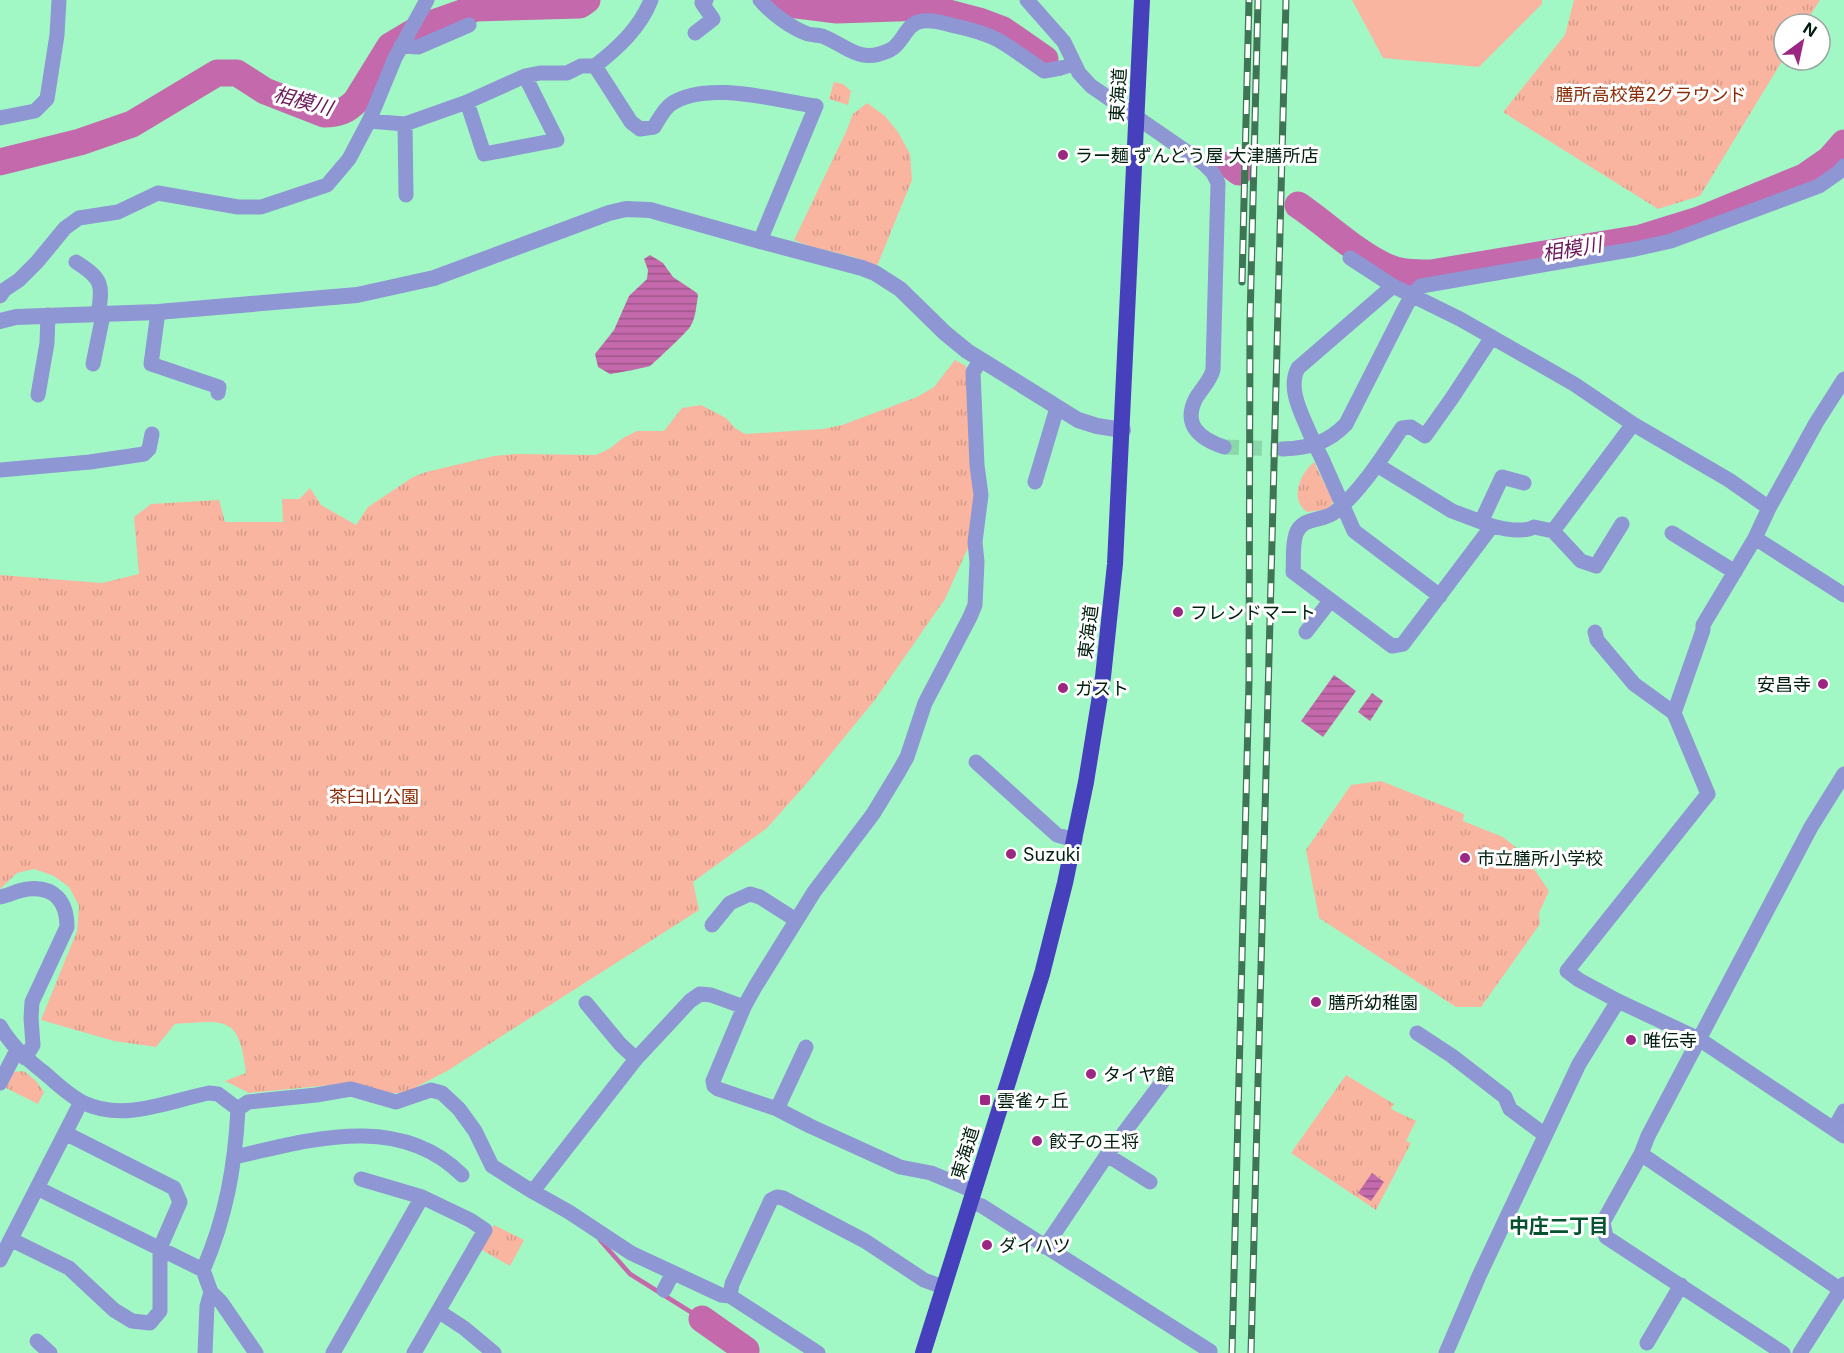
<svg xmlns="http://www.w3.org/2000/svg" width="1844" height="1353" font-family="Inter,'Noto Sans JP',sans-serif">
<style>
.green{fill:#f9b5a0}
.park{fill:url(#park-tufts)}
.water{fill:url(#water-rules)}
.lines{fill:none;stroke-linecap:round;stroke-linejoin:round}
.stream{stroke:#c569ad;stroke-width:4.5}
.river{stroke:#c569ad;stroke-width:27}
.minor-tunnel{stroke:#8ad7aa;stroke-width:15;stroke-dasharray:15 8;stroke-linecap:butt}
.minor{stroke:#8e96d4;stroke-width:15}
.tertiary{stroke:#8e96d4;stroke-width:16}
.trunk{stroke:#4640bc;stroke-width:16}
.rail-casing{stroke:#3f7455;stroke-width:7}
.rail{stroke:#fff;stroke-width:4.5;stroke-dasharray:14;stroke-linecap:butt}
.minor-bridge{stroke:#8e96d4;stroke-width:15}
.poi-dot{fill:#9b2783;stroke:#fff;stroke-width:2}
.labels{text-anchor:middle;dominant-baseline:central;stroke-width:6;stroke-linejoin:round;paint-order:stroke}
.park-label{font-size:18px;fill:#8b2a04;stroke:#fff}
.street-label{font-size:18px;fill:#001f0e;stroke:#fff}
.poi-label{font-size:18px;fill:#001f0e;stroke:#fff;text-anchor:start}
.water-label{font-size:20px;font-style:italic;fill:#6b185a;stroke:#fff}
.neighbourhood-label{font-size:20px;font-weight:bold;fill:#055130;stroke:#fff}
</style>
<defs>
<pattern id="park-tufts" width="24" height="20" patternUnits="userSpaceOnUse" patternTransform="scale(1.5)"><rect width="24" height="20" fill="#f9b5a0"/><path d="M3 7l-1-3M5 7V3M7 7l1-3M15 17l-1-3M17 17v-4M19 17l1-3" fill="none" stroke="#d49b89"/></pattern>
<pattern id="water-rules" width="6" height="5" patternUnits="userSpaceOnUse" patternTransform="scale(1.5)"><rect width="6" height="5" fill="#c569ad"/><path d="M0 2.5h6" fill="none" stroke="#9e568b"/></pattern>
</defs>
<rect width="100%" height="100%" fill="#a2f8c5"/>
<path class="green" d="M1352 0H1542V4L1479 67 1383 58Z"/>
<path class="park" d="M1574 0H1820L1805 24H1784V58L1700 196 1658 209 1503 112 1565 35Z
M834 82 843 84 851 91 848 105 829 99Z
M867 103 885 116 898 132 910 154 912 180 877 266C851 253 821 252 794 240L846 132 853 114Z
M955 360 966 366 970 449 978 494 971 541 945 599 874 701 807 783 767 828 693 882 699 910 447 1071 405 1093H386L351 1083 249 1093 225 1081 246 1073C239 1014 225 1021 175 1024L156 1047 114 1041 41 1020 77 931 79 906 69 887 54 876 34 869 17 873 0 889V575L102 583 139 574 134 517 151 504 219 500 225 522H283L282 499H299L310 488 321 505 356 525 368 507 413 477 426 472 494 456 517 454 596 455 609 449 623 438 637 431H664L682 408 701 405 726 418 735 428 745 434 823 429 842 425 917 397 934 387Z
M1314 462 1333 501 1329 509 1307 512C1289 499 1300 474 1314 462Z
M1381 781 1464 814 1463 821 1503 837 1524 854 1549 891 1539 913 1540 924 1481 1007H1456L1319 918 1306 850 1351 785Z
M24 1071 36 1081 44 1092 38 1104 6 1088 14 1072Z
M1346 1075 1394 1104 1391 1109 1416 1121 1406 1141 1411 1143 1376 1210 1291 1153Z
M494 1225 524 1240 510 1266 480 1249Z"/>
<path class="water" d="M650 255 663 263 673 277 697 293 698 296C696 306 696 318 690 327 687 332 655 362 650 366 648 367 613 374 610 374L598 367 595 354 614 330 629 296 647 279 648 270 644 259Z
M1334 675 1356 691 1323 737 1301 721Z
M1372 693 1383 701 1370 721 1358 712Z
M1372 1173 1384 1182 1371 1201 1358 1193Z"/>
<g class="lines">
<path class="stream" d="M600 1240 630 1274 702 1319"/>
<path class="river" d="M777 0 781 3 837 10 926 7 979 21 1003 30 1045 59
M0 162 80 142 132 124 217 73H237L265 91 324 114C338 114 347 111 356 101L390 46 422 27 476 8 580 5 587 0
M1230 165 1239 172
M1298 205C1325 223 1356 253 1385 266 1399 273 1415 273 1431 273L1641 238 1699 220 1804 177 1830 159 1844 143
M702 1319 746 1350"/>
<path class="minor-tunnel" d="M1224 447 1283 449"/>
<path class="minor" d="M760 0C771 13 791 28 808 34 813 35 817 35 822 36 848 46 859 65 890 50 904 43 905 23 923 21 934 20 944 23 955 26 969 29 985 33 998 40 1014 49 1029 61 1044 71L1061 68 1073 64
M1027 0 1064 42 1079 73 1091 86 1203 163 1213 173 1218 183 1213 370C1210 381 1202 388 1196 398 1182 425 1200 439 1224 447
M695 33 713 19 702 3 706 0
M401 46 418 47 469 25
M595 66C618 48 640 28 651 0
M467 102 484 154 557 140 525 76
M0 118 35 111 47 99 57 35 59 0
M369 121 405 124 467 102 525 76 540 73H567L581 66H595L631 122 640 129 654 127C659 119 664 109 671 104 707 80 774 100 816 106L760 241
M405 124 406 195
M1350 258 1393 286 1460 319 1574 384 1633 424 1729 480 1769 508
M76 262C103 279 103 285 98 315
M0 296 4 290 19 280 37 262 65 228 79 218 118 212 158 193 238 207H261L327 185 349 159 369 121 395 58 427 0
M158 312 151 364 219 387 218 393
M93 364 103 315
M1844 379 1816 423 1769 508 1755 538 1703 625V630L1674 713 1708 794 1567 971 1579 980 1618 1001 1699 1039 1844 1136
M38 395 47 343 48 315
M1310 434C1302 414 1287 389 1298 368L1393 286
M1283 449C1309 448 1328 443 1346 424L1406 306 1413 294 1421 286 1635 249 1671 241 1819 186 1839 172 1844 166
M1323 461 1354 531 1440 596
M1377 465 1452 511 1492 526 1403 644 1392 646 1293 572C1294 561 1292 545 1296 534 1302 516 1323 522 1335 512 1362 490 1382 457 1402 428L1411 427 1425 436 1452 398 1492 337
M0 470 90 462 144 454 149 449 152 434
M1035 482 1057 408
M1481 522 1502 477 1524 483
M1492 526C1504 529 1523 533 1534 527L1553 531 1581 561 1596 566 1622 524
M1553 531 1633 424
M1672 533 1735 572
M1755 538 1844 595
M1306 632 1330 601
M1595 632 1597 640 1634 684 1674 713
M976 762 1057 835 1075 840
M0 897C10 895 18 890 28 889 55 886 67 902 67 927L32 1002 31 1018 33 1045 25 1058
M712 925 730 903 750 894 760 897 796 920
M586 1003 620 1044 636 1059
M0 1026C12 1047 28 1060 47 1075 58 1085 70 1096 84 1103 124 1122 169 1101 209 1093L218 1094 238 1109C235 1167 226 1217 203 1270L211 1292 221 1302 256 1353
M1417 1033 1452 1056 1505 1097 1510 1109 1545 1135
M0 1083 17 1050
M238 1109 248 1102 316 1095 351 1089 396 1102 431 1090 442 1093 459 1109 475 1131 492 1166 530 1190 569 1212 631 1253 721 1295 730 1296 818 1353
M777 1109 806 1047
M1834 1129 1844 1111
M1641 1154 1841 1290
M1107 1155 1150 1182
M234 1157C310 1140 399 1112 462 1175
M361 1179 422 1197
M37 1188 203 1270
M530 1190 537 1186 636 1059 690 1001 700 994 711 995 744 1007
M974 1191 931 1173 900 1167 887 1161 810 1126 777 1109 718 1089 714 1086 713 1081 744 1007 755 987 814 892 873 814 898 773 907 757 925 703 970 617 975 605 977 562 975 542 981 495 977 465 973 372 981 360
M970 1202 982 1206 1210 1351V1353
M12 1240 69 1268 114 1310 132 1321 150 1323 160 1311V1248L180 1202 174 1188 65 1133
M1045 1247 1107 1155 1163 1081
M0 1260 81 1102
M664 1290 673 1273
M730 1296 732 1284 771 1200 777 1197 783 1198 865 1241 924 1280 943 1287
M438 1311 464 1328 494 1353
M37 1341 50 1353
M1647 1343 1681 1285
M205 1353 207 1306 211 1292
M333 1353 422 1197 470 1220 485 1230 414 1353
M1446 1353 1479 1276 1579 1064 1618 1001
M1783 1353 1606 1237 1603 1222 1641 1154 1648 1136 1811 827 1844 774
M1800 1353 1844 1284"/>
<path class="tertiary" d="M0 321 16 317 158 312 357 295 434 278 609 213 626 209 650 210 760 241 862 268 875 273 900 289 945 333 967 351 1078 420 1097 426 1123 430"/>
<path class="trunk" d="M923 1353 1042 974 1065 883 1086 782 1103 677 1115 564 1142 0"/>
<g class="rail-casing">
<path id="rail" d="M1242 282 1249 0
M1232 1353 1249 681 1250 321 1258 0
M1251 1353 1286 0"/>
</g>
<use href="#rail" class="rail"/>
<path class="minor-bridge" d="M1310 434 1323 461"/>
</g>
<g class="poi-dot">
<circle cx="1063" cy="155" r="6"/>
<circle cx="1178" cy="612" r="6"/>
<circle cx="1823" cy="684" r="6"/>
<circle cx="1063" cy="688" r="6"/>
<circle cx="1011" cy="854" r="6"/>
<circle cx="1465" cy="858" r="6"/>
<circle cx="1316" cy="1002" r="6"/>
<circle cx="1631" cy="1040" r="6"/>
<circle cx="1091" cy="1074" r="6"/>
<rect x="979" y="1094" width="12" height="12" rx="3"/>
<circle cx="1037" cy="1141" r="6"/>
<circle cx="987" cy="1245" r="6"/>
</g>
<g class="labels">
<g class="park-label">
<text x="1651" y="94">膳所高校第2グラウンド</text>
<text x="374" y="796">茶臼山公園</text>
</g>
<g class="street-label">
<text transform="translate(1118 95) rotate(-87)">東海道</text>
<text transform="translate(1088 632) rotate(-83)">東海道</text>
<text transform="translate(965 1153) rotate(-73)">東海道</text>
</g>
<g class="poi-label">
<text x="1075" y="155">ラー麺 ずんどう屋 大津膳所店</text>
<text x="1190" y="612">フレンドマート</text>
<text x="1811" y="684" text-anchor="end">安昌寺</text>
<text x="1075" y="688">ガスト</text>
<text x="1023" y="854">Suzuki</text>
<text x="1477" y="858">市立膳所小学校</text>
<text x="1328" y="1002">膳所幼稚園</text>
<text x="1643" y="1040">唯伝寺</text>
<text x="1103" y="1074">タイヤ館</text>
<text x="997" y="1100">雲雀ヶ丘</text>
<text x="1049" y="1141">餃子の王将</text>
<text x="999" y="1245">ダイハツ</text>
</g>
<g class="water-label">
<text transform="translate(303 101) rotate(15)">相模川</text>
<text transform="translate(1572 249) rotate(-10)">相模川</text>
</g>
<g class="neighbourhood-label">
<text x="1559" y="1226">中庄二丁目</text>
</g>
</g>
<g transform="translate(1802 42) rotate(33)"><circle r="28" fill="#ffffff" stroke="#99a59f" stroke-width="1.5"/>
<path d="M0-4.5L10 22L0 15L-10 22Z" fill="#9b2783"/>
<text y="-9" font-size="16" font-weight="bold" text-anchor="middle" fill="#001f0e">N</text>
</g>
</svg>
